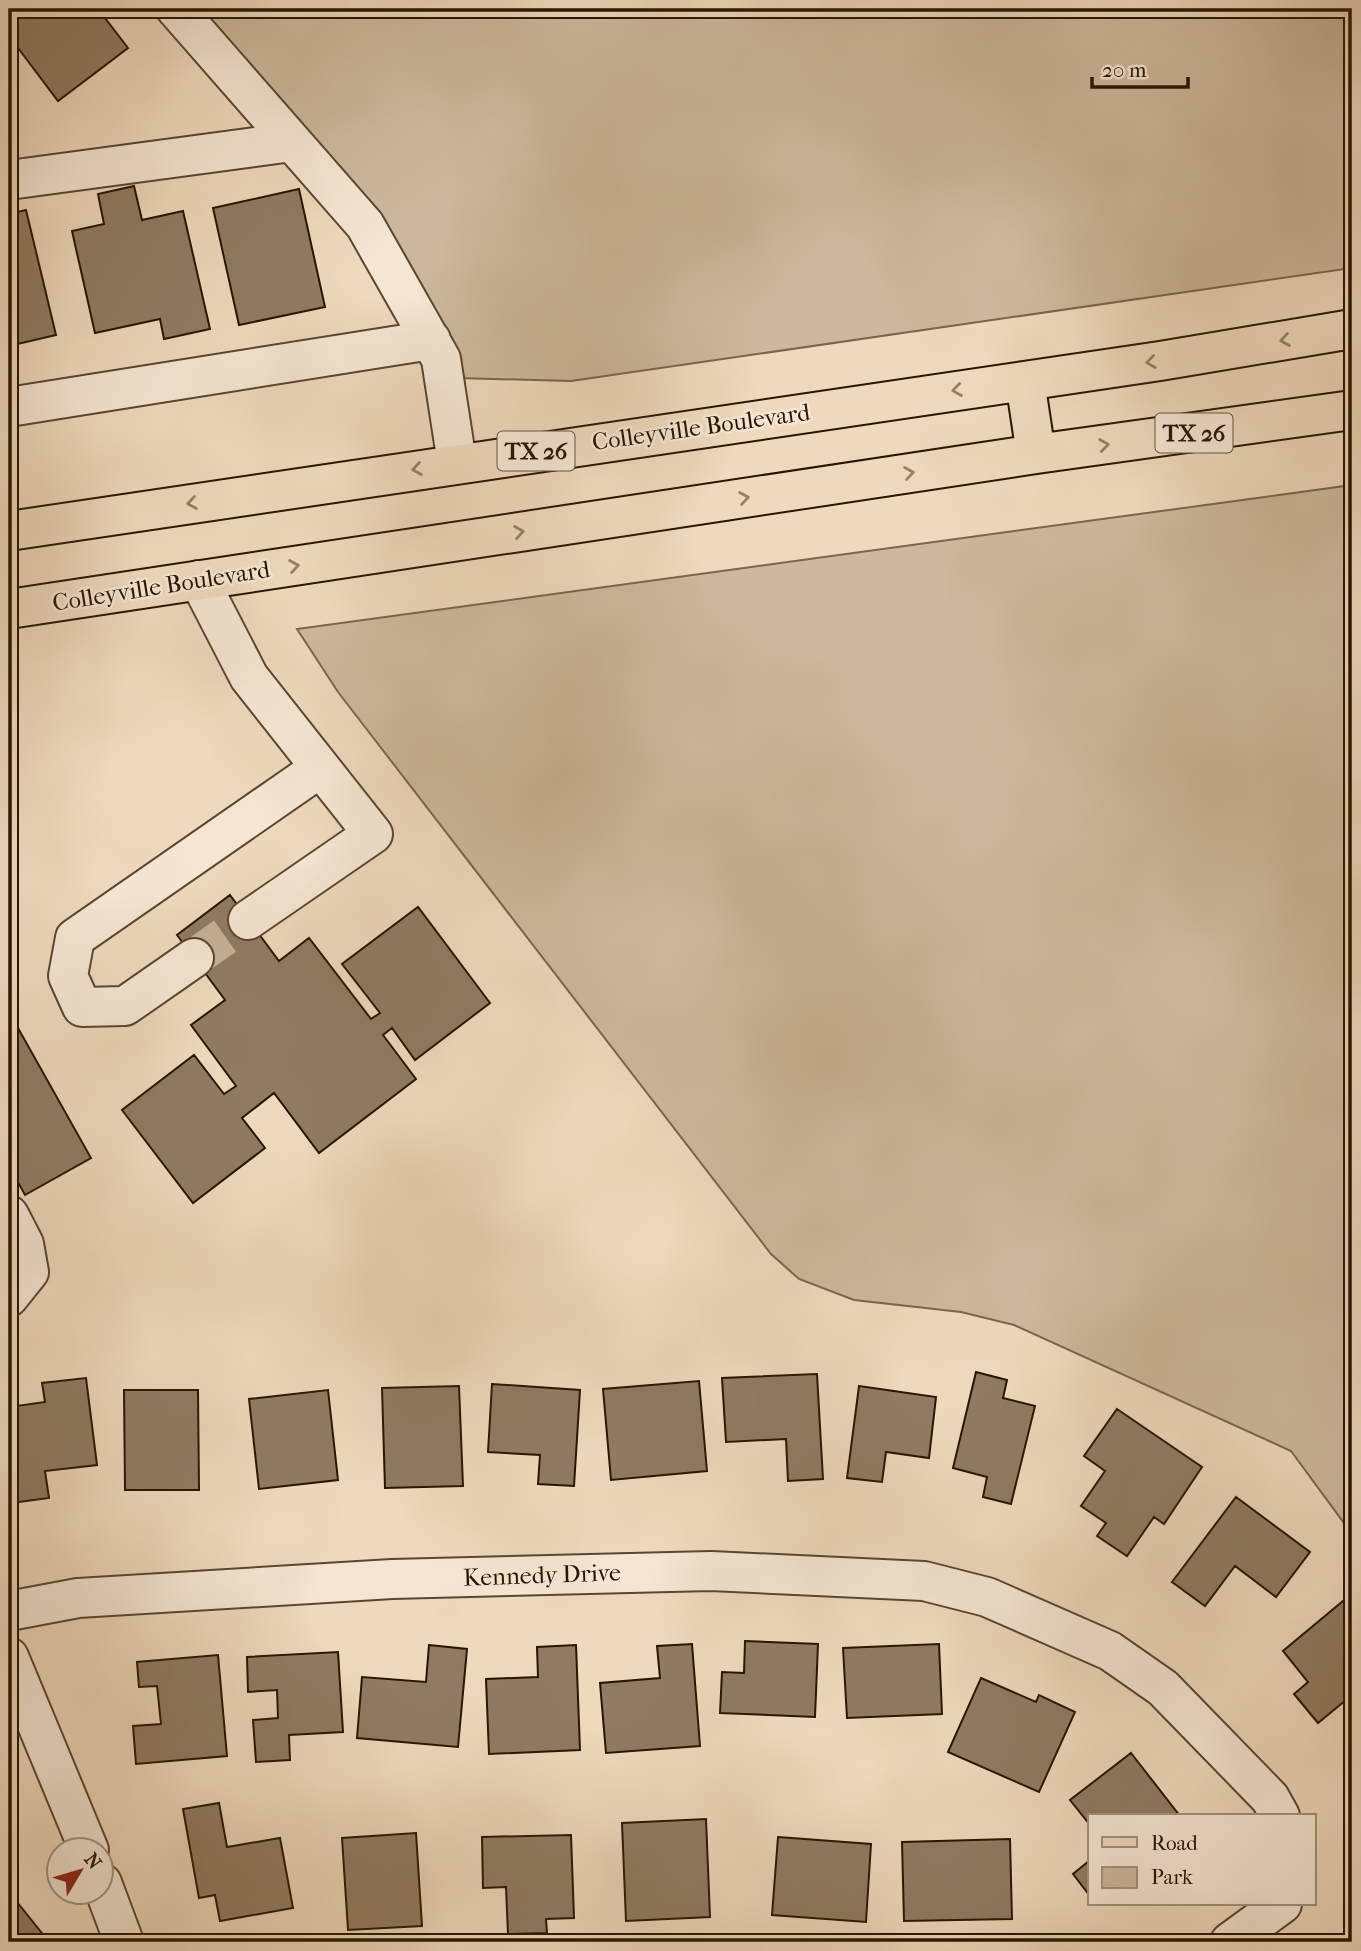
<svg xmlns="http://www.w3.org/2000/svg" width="1361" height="1951" font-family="'IM FELL French Canon',serif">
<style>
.green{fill:#ccb89c;stroke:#7a664e;stroke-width:2}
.building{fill:#8f7b62;stroke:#281500;stroke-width:2}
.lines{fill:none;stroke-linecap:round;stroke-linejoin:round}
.minor-tunnel{stroke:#c6b296;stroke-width:38;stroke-dasharray:38 19;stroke-linecap:butt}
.minor-casing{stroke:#5a462f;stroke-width:42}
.major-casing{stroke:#281500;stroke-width:42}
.minor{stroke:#f4e6d3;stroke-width:38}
.major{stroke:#eed9bc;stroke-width:38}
.oneway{stroke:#958167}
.labels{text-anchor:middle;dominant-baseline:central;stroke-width:5;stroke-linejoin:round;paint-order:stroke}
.shield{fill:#f4e6d3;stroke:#65543f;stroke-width:2}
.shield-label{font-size:23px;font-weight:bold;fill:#281500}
.street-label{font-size:24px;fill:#281500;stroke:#f4e6d3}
</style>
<rect width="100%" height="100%" fill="#eed9bc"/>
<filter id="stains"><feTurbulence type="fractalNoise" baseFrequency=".00286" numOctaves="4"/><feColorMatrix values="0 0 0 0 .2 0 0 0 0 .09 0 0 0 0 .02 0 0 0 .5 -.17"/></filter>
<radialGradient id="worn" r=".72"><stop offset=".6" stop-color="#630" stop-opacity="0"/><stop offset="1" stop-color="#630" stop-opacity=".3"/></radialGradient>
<path class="green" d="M197 9H1352V268L571 381 456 378Z
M1352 485V1534L1291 1451 1014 1325 961 1312 854 1300 799 1279 771 1254 338 692 297 629Z"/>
<path class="building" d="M9 9H98L128 48 58 101 9 36Z
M134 186 142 220 183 211 210 329 164 339 160 319 95 333 72 231 104 224 98 194Z
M299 189 325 307 239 325 213 208Z
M26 210 56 335 9 346V214Z
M230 895 279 961 309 938 371 1019 380 1013 342 964 418 907 490 1003 415 1060 392 1028 383 1035 416 1079 319 1153 274 1093 242 1118 265 1148 193 1203 122 1110 194 1055 224 1094 236 1086 191 1025 225 1000 177 935Z
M9 1012 91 1158 25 1195 9 1166Z
M976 1372 1007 1380 1003 1398 1035 1406 1011 1504 983 1497 987 1477 953 1468Z
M817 1374 823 1479 788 1481 786 1439 726 1442 722 1378Z
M86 1378 97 1465 45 1471 49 1498 11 1503 9 1407 45 1402 42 1383Z
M699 1381 707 1471 611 1480 603 1389Z
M492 1384 580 1390 574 1486 538 1484 540 1455 488 1452Z
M459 1386 463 1486 385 1488 382 1388Z
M859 1386 936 1397 929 1458 886 1452 882 1482 847 1478Z
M124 1390H198L199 1490H125Z
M328 1390 338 1480 259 1489 249 1399Z
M1117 1409 1202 1467 1164 1524 1154 1517 1127 1556 1097 1536 1106 1523 1081 1506 1105 1471 1084 1456Z
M1236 1497 1310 1552 1276 1597 1235 1566 1205 1606 1172 1582Z
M1349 1596 1352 1600V1695L1318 1723 1294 1694 1308 1682 1283 1651Z
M745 1641 818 1644 815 1717 720 1713 722 1672 744 1673Z
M692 1644 700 1746 606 1753 600 1683 660 1678 657 1646Z
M939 1644 942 1714 847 1718 843 1648Z
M429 1645 467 1649 458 1747 357 1738 362 1677 426 1682Z
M576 1645 580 1750 489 1754 486 1679 538 1677 537 1647Z
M338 1652 343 1732 289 1735 290 1760 256 1762 253 1720 278 1718 277 1690 248 1692 247 1657Z
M218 1655 227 1756 136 1764 133 1726 161 1724 157 1686 139 1687 137 1662Z
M981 1678 1036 1702 1039 1695 1075 1712 1039 1792 948 1752Z
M1131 1753 1180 1816H1090V1825L1070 1800Z
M219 1803 227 1847 280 1838 293 1908 220 1921 215 1895 199 1898 183 1809Z
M706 1819 710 1917 626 1921 622 1823Z
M416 1833 422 1926 348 1930 342 1838Z
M571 1835 574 1918 546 1919 547 1933 508 1934 506 1887 483 1888 482 1837Z
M778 1837 871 1844 866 1922 772 1915Z
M1010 1839 1012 1919 904 1921 902 1842Z
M1090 1860V1896L1073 1874Z
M9 1892 49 1942H9Z"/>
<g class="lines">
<path class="minor-tunnel" d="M194 958 248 920"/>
<g class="minor-casing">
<path id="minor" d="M176 9 365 225 441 359 457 463
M9 180 292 142
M9 407 431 340
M199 580 249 677 373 834 248 920
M194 958 125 1006 82 1007 68 976 75 938 320 768
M9 1215 24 1244 29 1272 9 1297
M9 1611 78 1598 392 1579 711 1571 924 1581 987 1597 1110 1651 1163 1688 1270 1798 1280 1816
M9 1657 89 1850
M102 1883 124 1942
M1230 1942 1282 1904"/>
</g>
<g class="major-casing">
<path id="major" d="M1025 381 1036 454
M9 531 1160 361 1352 329
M9 609 1036 454 1352 410"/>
</g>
<use href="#minor" class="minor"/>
<use href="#major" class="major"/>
</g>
<defs><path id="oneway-chevron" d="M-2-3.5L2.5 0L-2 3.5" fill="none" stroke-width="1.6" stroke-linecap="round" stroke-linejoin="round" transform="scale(1.75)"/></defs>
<g class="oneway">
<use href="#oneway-chevron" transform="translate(1285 340) rotate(171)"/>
<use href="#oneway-chevron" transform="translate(1151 362) rotate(172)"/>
<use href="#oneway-chevron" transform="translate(957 390) rotate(172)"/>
<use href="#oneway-chevron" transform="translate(1104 445) rotate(-8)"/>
<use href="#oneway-chevron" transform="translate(417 469) rotate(171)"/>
<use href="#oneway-chevron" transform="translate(909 473) rotate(-9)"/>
<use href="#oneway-chevron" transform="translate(744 498) rotate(-9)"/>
<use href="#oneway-chevron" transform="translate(192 503) rotate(171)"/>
<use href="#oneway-chevron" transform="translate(519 532) rotate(-9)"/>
<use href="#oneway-chevron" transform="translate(294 566) rotate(-9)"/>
</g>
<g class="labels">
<g class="shield">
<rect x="1155.5" y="413.5" width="77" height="39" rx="5"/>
<rect x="497.5" y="431.5" width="77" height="39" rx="5"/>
</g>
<g class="shield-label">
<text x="1194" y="433">TX 26</text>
<text x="536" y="451">TX 26</text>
</g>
<g class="street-label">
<text transform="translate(701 427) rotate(-8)">Colleyville Boulevard</text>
<text transform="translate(161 586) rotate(-9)">Colleyville Boulevard</text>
<text transform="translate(542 1575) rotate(-2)">Kennedy Drive</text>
</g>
</g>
<rect width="1361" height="1951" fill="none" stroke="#eed9bc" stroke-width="35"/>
<rect x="10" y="10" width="1340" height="1930" fill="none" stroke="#281500" stroke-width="3.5"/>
<rect x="18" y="18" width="1326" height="1916" fill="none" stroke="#281500" stroke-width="2"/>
<rect x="1088" y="1814" width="228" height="91" fill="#f4e6d3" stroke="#a2927f" stroke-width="2"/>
<rect x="1102" y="1837" width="35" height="10" fill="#eed9bc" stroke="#a2927f" stroke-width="2"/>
<text x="1151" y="1850" font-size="21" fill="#281500">Road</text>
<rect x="1102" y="1867" width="35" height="21" fill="#ccb89c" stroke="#a2927f" stroke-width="2"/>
<text x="1151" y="1884" font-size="21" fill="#281500">Park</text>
<g transform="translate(80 1871) rotate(52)"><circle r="33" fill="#f4e6d3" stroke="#a2927f" stroke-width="2"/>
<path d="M0-5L12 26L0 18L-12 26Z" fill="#8f2418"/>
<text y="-10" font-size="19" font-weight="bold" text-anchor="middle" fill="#281500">N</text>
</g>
<path d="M1092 77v10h96v-10" fill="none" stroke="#281500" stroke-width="3.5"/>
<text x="1102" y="77" font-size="21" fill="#281500" stroke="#f4e6d3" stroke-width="5" paint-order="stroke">20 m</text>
<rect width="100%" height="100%" filter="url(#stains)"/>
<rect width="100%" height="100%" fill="url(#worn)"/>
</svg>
